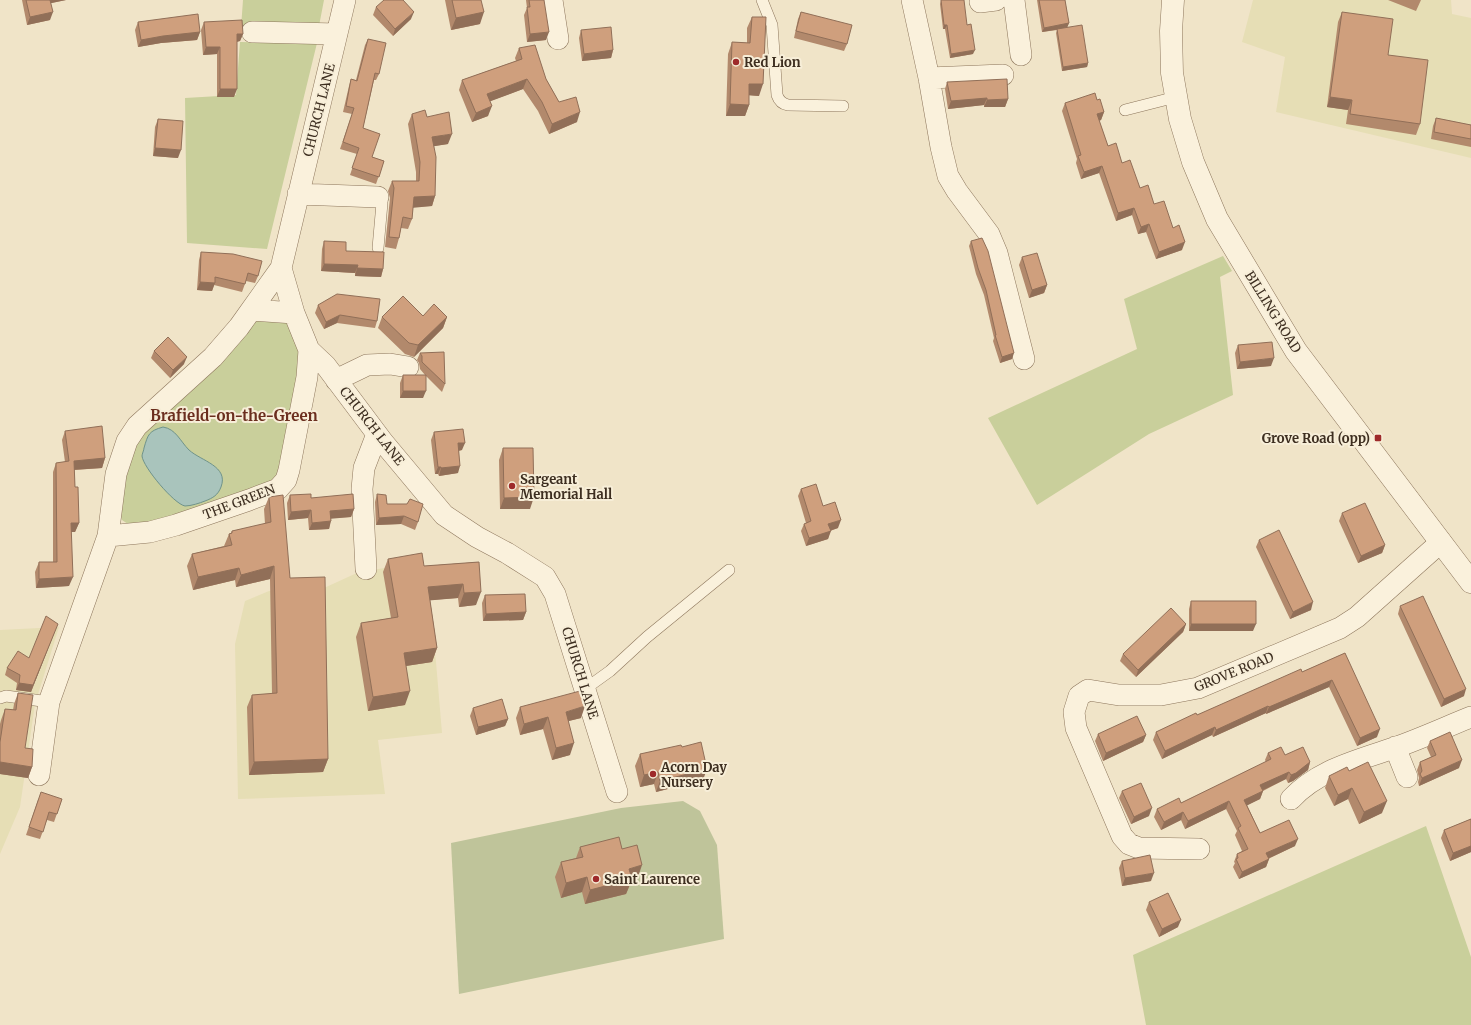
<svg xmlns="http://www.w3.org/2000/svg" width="1471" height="1025" font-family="Merriweather,serif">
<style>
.farmland{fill:#e6deb5}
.green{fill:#c9cf9b}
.cemetery{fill:#bfc49a}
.water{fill:#a9c4bc;stroke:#6f938a}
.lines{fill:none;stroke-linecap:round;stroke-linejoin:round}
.service-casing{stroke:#8d765c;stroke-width:12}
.minor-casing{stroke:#8d765c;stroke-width:22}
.tertiary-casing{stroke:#8d765c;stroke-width:23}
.service{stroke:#faf1dc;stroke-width:11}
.minor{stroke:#faf1dc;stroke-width:21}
.tertiary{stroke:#faf1dc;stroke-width:22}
.wall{fill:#b2896c}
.shaded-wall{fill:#916f58}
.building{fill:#cf9f7d;stroke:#916f58}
.poi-dot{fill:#9e2a2b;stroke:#f7eed8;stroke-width:1.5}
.labels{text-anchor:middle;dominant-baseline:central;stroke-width:4;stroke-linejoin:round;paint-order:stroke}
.poi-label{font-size:13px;font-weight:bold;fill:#3d2e20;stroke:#f7eed8;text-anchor:start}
.street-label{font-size:13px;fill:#3d2e20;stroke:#f7eed8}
.quarter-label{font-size:15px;font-weight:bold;fill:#6b2e1e;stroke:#f7eed8}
</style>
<rect width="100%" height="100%" fill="#f0e4c8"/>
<path class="farmland" d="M1253 0H1451L1452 14 1471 18V158L1276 112 1285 57 1242 42Z
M423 562 436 662 442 733 378 740 385 794 238 799 235 644 245 601 269 591 324 588 359 572Z
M59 627 35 704 20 807 0 854V630Z"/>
<path class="green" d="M243 0H324L319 26 241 28Z
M240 42 317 43 267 249 187 243 185 98 236 95Z
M1223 256 1232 271 1220 277 1233 395 1149 434 1037 505 988 418 1137 349 1124 299Z
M278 316 287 323 297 342 303 362 289 458 272 487 164 523 131 526 122 520 119 509 126 467 142 432 251 326 260 319Z
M1426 826 1471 957V1025H1146L1133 955Z"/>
<path class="cemetery" d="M683 801 700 811 717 845 724 939 459 994 451 843 621 808Z"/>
<path class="water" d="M163 427C176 429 180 441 189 450 201 461 229 466 221 487 218 495 213 498 205 501 200 503 191 506 185 506 174 504 143 467 142 456 142 454 144 450 144 448 148 434 149 431 163 427Z"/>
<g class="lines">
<g class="service-casing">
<path id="service" d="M762 0 772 25 777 95C779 101 782 104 788 105L843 106
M1125 110 1176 97
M378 197 382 203 378 248
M585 689 610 671 647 637 729 570
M0 698 6 696 49 702"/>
</g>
<g class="minor-casing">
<path id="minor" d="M345 0 281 268 294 313 309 350 326 366 383 442 444 515 477 537 507 553 545 577 555 594 617 792
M552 0 558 39
M912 0 929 78 941 147 948 176 957 191 989 234 997 253 1024 359
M1014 0 1021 55
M980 2 996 0
M252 32 337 34
M929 78 1003 75
M298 194 378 197
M252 310 294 313
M336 380 367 365 390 364 408 367
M108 536 150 532 176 525 249 500 278 489 286 480 289 470 307 377 309 350
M366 569 362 489 364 468 377 434
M1395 747 1407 777
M39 775 49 702 108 536 116 474 127 441 137 426 213 357 239 327 281 268
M1291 799C1318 770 1358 760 1394 748 1420 739 1446 727 1471 717
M1199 849 1139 848 1129 844 1122 836 1076 728 1074 712 1079 696 1088 690 1119 695H1161L1198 688 1340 628 1357 617 1441 542"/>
</g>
<g class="tertiary-casing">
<path id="tertiary" d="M1173 0 1171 31 1172 73 1180 119 1193 162 1217 219 1296 351 1471 582"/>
</g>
<use href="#service" class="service"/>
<use href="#minor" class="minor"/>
<use href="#tertiary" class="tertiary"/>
</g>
<path class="wall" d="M22 0H66L51 3 50 20 27 25Z
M445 0H481L480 24 451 30Z
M526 0H544L546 40 527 42 524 15 527 8Z
M941 0 967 25 973 54 950 58 945 29H943L940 4Z
M1037 0H1065L1069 23 1067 27 1088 63 1087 67 1062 71 1056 33 1057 30 1042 32Z
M1388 0H1421L1416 11Z
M376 7 411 19 393 36 373 15Z
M801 12 847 44 844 51 794 38 798 19Z
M1342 12 1388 55 1420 124 1416 135 1346 124 1348 110 1327 107 1338 22Z
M752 17 759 96 749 95V105L745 116H726L728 54 732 42 747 43V28Z
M138 22 200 32 197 40 161 43 138 47 135 30Z
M204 22 243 34 240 41 237 42 234 97H217V54L203 55 201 30Z
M581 30 613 50 611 58 582 61 579 38Z
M368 39 379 74 376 80H374L363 128 372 157 384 161 376 184 350 175 357 154 340 149 352 114 343 112 349 86 351 79 356 80 365 45Z
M519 48 546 79 559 102 577 122 549 134 538 111 523 89 490 101 488 116 472 122 459 90 462 80 516 61 515 58Z
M947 82 1008 99 1005 107H984V105L948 109 945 89Z
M1097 100 1104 112 1101 120 1099 121 1108 146 1122 163 1140 188 1154 204 1173 228 1182 250 1156 259 1146 232 1138 234 1132 215 1116 221 1099 173 1081 179 1076 163 1077 159 1062 111 1065 103Z
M412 114 427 117 448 144 434 146 435 196 432 206 413 207 412 219 408 229 401 228 399 238 396 249 385 247 390 198 388 191 392 181H416V172L408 124Z
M1436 118 1471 125V147L1431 139 1433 126Z
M158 119 178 158 153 156 155 127Z
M324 241 383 269 381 277 355 276V273L321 271 322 249Z
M971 241 1012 359 1000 363 993 341 994 338 984 295 976 274 969 246Z
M201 252 258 276 255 283 246 281 242 292 214 285 212 291 197 290 199 260Z
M1022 257 1047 285 1044 293 1029 298 1019 265Z
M318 305 377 321 375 328 337 323 324 329 315 313Z
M423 316 447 317 443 328 414 357 405 354 378 328 382 317Z
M1238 345 1271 366 1237 369 1235 353Z
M154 351 184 364 170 378 151 358Z
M420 353 445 384 442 392 426 376 423 398H400V383L403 375H425L420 369 419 363 417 360Z
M65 431 105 458 102 468 74 470 75 487 79 523 75 532H71L69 586 36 588 35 572 39 562H53V472L56 463 65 462 62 440Z
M434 432 462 450 459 451 458 473 439 476 438 474H435L431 440Z
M503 448 530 509H500L499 460Z
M801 489 823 506 838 528 830 531 828 539 806 546 801 531 804 524 806 523 798 496Z
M377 494 387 504 418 522 415 530 401 524 376 525 375 502Z
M290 495 311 498 354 509 351 517 331 518 329 529 309 530 308 518 288 520 287 503Z
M269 497 290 578 328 759 323 772 249 775 247 707 252 695 272 694 270 579 236 587 235 580 193 590 187 566 192 554 224 546 229 534 231 533 232 531 265 524 264 509Z
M1342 513 1385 545 1382 553 1358 563 1339 521Z
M1259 540 1311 610 1290 619 1256 547Z
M388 559 424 566 479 562 476 605 459 607 458 598 430 600 437 648 432 662 406 666 405 705 368 711 356 637 361 623 391 618 383 572Z
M485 595 526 612 523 620 483 621 482 603Z
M1191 601 1253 631H1189V609Z
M1400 606 1464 696 1441 707 1398 614Z
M1186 624 1183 632 1136 677 1120 661 1123 654Z
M55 631 31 692 16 690 17 683 5 675 7 668 29 658Z
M1345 653 1377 737 1357 746 1329 687 1266 714V713L1213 737 1212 735 1162 759 1153 740 1156 732 1197 715 1302 672Z
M18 693 25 748 32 767 28 778 0 774V724L1 720 5 709 13 710 14 704Z
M520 707 581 718 568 721 570 755 552 760 543 729 520 735 516 718Z
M473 708 508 719 505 726 476 735 470 716Z
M1098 734 1146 735 1143 742 1103 761 1095 741Z
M1430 741 1459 768 1419 786 1418 782 1419 778 1417 770 1420 762 1431 757 1427 748Z
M682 747 703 780 656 792 654 784 640 787 635 766 640 754Z
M1268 753 1285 755 1310 762 1308 770 1293 781 1288 783 1286 779 1263 791 1260 799 1247 805 1260 833 1295 846 1268 859H1269L1266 867 1239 879 1233 867 1235 863 1234 862 1237 854 1242 851 1235 835 1237 831 1226 809 1185 829 1181 820 1161 830 1154 817 1157 809 1181 803 1266 762 1265 760Z
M1349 771 1382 813 1359 824 1348 799 1334 806 1325 788 1329 776Z
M1122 791 1149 816 1131 824 1119 798Z
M62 799 54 822 47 820 40 839 26 835 38 800Z
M1471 819V852L1450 861 1441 838 1444 830Z
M580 847 622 849 637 880 631 882 626 894 585 904 582 892 561 898 555 877 561 862 576 858Z
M1122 861 1151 881 1122 886 1119 868Z
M1149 902 1178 927 1159 937 1146 910Z"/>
<path class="shaded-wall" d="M48 0H66L47 4Z
M53 12 50 20 27 25 30 17Z
M414 12 411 19 393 36 395 29Z
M484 12 480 24 451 30 456 18Z
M1069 23 1067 28 1042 32 1044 28Z
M944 25H947L945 29H943Z
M200 32 197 40 161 43 138 47 141 40 163 36Z
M549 32 546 40 527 42 530 34Z
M237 34H243L240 41 234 42Z
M206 47H220L217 54 203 55Z
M613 50 611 58 582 61 584 54Z
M975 50 973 54 950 58 951 54Z
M1088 63 1087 67 1062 71 1063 67Z
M527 79 523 89 483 104 487 94Z
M749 84H763L759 96 745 95Z
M220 89H237L234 97H217Z
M1330 97 1352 100 1348 110 1327 107Z
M987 98 984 105 948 109 951 101Z
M1008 99 1005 107H984L987 100Z
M730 104 749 105 745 116H726Z
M492 106 488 116 472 122 476 113Z
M580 112 577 122 549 134 552 124Z
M1104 112 1101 120 1094 122 1097 114Z
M452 134 448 144 429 147 432 137Z
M155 148 181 150 178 158 153 156Z
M1102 166 1099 173 1081 179 1084 172Z
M435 196 432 206 411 208 414 197Z
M1134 208 1132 215 1116 221 1118 213Z
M1149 224 1146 232 1138 234 1141 227Z
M1185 242 1182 250 1156 259 1159 252Z
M324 264 358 265 355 273 321 271Z
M357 268 383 269 381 277 355 276Z
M200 282 215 283 212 291 197 290Z
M1047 285 1044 293 1029 298 1032 290Z
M340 315 337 323 324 329 326 322Z
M447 317 443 328 414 357 418 345Z
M1014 353 1012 359 1000 363 1002 357Z
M187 357 184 364 170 378 173 370Z
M1274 358 1271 366 1237 369 1240 362Z
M403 391H426L423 398H400Z
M458 443H465L462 450 455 451Z
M105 458 102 468 71 470 74 461Z
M460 466 458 473 439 476 441 468Z
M438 467H441L438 474H435Z
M534 497 530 509H500L504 498Z
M354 509 351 517 328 519 330 511Z
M311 510 308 518 288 520 291 512Z
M404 516 401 524 376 525 379 518Z
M841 520 838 528 826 532 828 524Z
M331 521 329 529 309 530 312 523Z
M71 523H79L75 532H68Z
M831 531 828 539 806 546 809 538Z
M1385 545 1382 553 1358 563 1361 556Z
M274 566 270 579 236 587 241 575Z
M239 568 235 580 193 590 198 577Z
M73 577 69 586 36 588 39 579Z
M463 584 458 598 423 601 428 587Z
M481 592 476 605 459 607 464 593Z
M1313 602 1311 610 1290 619 1293 612Z
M526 612 523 620 483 621 486 614Z
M1186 624 1183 632 1136 677 1138 670Z
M1191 624H1256L1253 631H1189Z
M55 631 31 692 16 690 19 683Z
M437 648 432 662 399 667 404 653Z
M1332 680 1329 687 1266 714 1269 707Z
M1466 689 1464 696 1441 707 1444 699Z
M410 691 405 705 368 711 373 697Z
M585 706 581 718 561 723 566 712Z
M1268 706 1266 713 1213 737 1216 730Z
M548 717 543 729 520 735 524 724Z
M508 719 505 726 476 735 478 727Z
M1215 727 1212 735 1162 759 1165 751Z
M1380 729 1377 737 1357 746 1360 738Z
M1146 735 1143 742 1103 761 1106 753Z
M574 743 570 755 552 760 556 748Z
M328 759 323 772 249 775 254 762Z
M1462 760 1459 768 1419 786 1422 778Z
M0 762 32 767 28 778 0 774Z
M1310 762 1308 770 1293 781 1288 783 1291 775Z
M707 769 703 780 656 792 660 781Z
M658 772 654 784 640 787 644 775Z
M1289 772 1286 779 1257 793 1260 785Z
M1352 788 1348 799 1334 806 1338 795Z
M1263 791 1260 799 1242 808 1244 800Z
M1229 801 1226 809 1185 829 1188 821Z
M1387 801 1382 813 1359 824 1364 812Z
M1152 808 1149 816 1131 824 1134 817Z
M1183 812 1181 820 1161 830 1164 822Z
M1298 839 1295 846 1263 861 1266 853Z
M1471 846V852L1450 861 1453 853Z
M1269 859 1266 867 1239 879 1242 872Z
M642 865 637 880 631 882 626 894 585 904 590 890 629 869Z
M1154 873 1151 881 1122 886 1125 878Z
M587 877 582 892 561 898 566 883Z
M1181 920 1178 927 1159 937 1162 929Z"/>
<path class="building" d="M26 0H50L53 12 30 17Z
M384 0H403L414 12 395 29 376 7Z
M452 0H481L484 12 456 18Z
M529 0H544L549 32 530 34 527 7H530Z
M941 0H964L967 25 971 24 975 50 951 54 947 25H944Z
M1039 0H1065L1069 23 1044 28Z
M801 12 852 25 847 44 796 31Z
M1342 12 1393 19 1388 55 1428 60 1420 124 1350 114 1352 100 1330 97Z
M198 14 200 32 163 36 141 40 138 22Z
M752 17H766L763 84H749V105L730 104 732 42 750 43Z
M242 20 243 34H237V89H220V47H206L204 22Z
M1082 25 1088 63 1063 67 1057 29Z
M611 27 613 50 584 54 581 30Z
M368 39 386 43 379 74 375 73 363 128 380 134 372 157 384 161 379 177 352 168 359 148 343 142 354 108 346 106 351 79 357 81Z
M535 45 546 79 559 102 576 97 580 112 552 124 542 102 527 79 487 94 492 106 476 113 462 80 522 59 519 48Z
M1007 79 1008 99 987 100V98L951 101 947 82Z
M1095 93 1097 100 1100 99 1104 112 1097 114 1108 146 1116 143 1122 163 1130 160 1140 188 1148 185 1154 204 1164 201 1173 228 1179 225 1185 242 1159 252 1149 224 1141 227 1134 208 1118 213 1102 166 1084 172 1078 156 1081 155 1065 103Z
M425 110 427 117 449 112 452 134 432 137 436 157 435 196 414 197 412 219 403 217 399 238 389 237 394 188 392 181H419L420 162 412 114Z
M1436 118 1471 125V139L1434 132Z
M158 119 183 121 181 150 155 148Z
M982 238 988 251 1014 353 1002 357 995 335H996L986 290 978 268 971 241Z
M324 241 346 242V251L384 252 383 269 357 268 358 265 324 264Z
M201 252 233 254 262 261 258 276 248 273 245 284 215 277V283L200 282Z
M1037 253 1047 285 1032 290 1022 257Z
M337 294 380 299 377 321 340 315 326 322 318 305Z
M403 296 423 316 434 304 447 317 418 345 409 343 382 317Z
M168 337 187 357 173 370 154 351Z
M1272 342 1274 358 1240 362 1238 345Z
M444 352 445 384 422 362V356L420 353Z
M403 375H426V391H403Z
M102 426 105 458 74 461 75 487H78L79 523H71L73 577 39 579V562H57L56 463 69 461 65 431Z
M463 429 465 443H458L460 466 441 468V467H438L434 432Z
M503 448H533L534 497 504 498Z
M816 484 823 506 835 502 841 520 828 524 831 531 809 538 804 524 811 521 801 489Z
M311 494V498L353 494 354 509 330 511 331 521 312 523 311 510 291 512 290 495Z
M377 494 386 495 387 504H407L410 499 423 504 418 522 404 516 379 518Z
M283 495 290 578 325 577 328 759 254 762 252 695 277 693 274 566 241 575 239 568 198 577 192 554 232 545 229 534 232 533V531L271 522 269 497Z
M1365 503 1385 545 1361 556 1342 513Z
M1279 530 1313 602 1293 612 1259 540Z
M422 553 424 566 479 562 481 592 464 593 463 584 428 587 437 648 404 653 410 691 373 697 361 623 398 617 388 559Z
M525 594 526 612 486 614 485 595Z
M1423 596 1466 689 1444 699 1400 606Z
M1191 601H1256V624H1191Z
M1171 608 1186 624 1138 670 1123 654Z
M46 616 58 624 33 685 19 683 20 675 7 668 18 651 29 658Z
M1345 653 1380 729 1360 738 1332 680 1269 707 1268 706 1216 730 1215 727 1165 751 1156 732 1196 713 1197 715 1301 669 1302 672Z
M580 691 585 706 566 712 574 743 556 748 548 717 524 724 520 707Z
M18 693 33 695 25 748 33 749 32 767 0 762V742L5 709 16 710Z
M502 699 508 719 478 727 473 708Z
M1137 716 1146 735 1106 753 1098 734Z
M1450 732 1462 760 1422 778 1420 774 1422 771 1420 762 1436 755 1430 741Z
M701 742 707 769 660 781 658 772 644 775 640 754 681 745 682 747Z
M1281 747 1285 755 1303 747 1310 762 1296 773 1291 775 1289 772 1260 785 1263 791 1244 800 1260 833 1289 820 1298 839 1266 853 1269 859 1242 872 1236 859 1238 858 1237 854 1248 849 1238 828 1241 826 1229 801 1188 821 1183 812 1164 822 1157 809 1179 798 1181 803 1271 759 1268 753Z
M1368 762 1387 801 1364 812 1352 788 1338 795 1329 776 1347 767 1349 771Z
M1141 783 1152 808 1134 817 1122 791Z
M41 792 62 799 57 814 49 812 43 832 29 827Z
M1471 819V846L1453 853 1444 830Z
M619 837 622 849 637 845 642 865 629 869 632 879 590 890 587 877 566 883 561 862 583 857 580 847Z
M1150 855 1154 873 1125 878 1122 861Z
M1168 893 1181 920 1162 929 1149 902Z"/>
<g class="poi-dot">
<circle cx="736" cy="62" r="4"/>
<rect x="1374" y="434" width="8" height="8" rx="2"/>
<circle cx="512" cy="486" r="4"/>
<circle cx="653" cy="774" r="4"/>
<circle cx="596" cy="879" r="4"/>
</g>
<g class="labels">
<g class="poi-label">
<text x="744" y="62">Red Lion</text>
<text x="1370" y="438" text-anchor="end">Grove Road (opp)</text>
<text x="520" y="479">Sargeant<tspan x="520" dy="15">Memorial Hall</tspan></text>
<text x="661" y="767">Acorn Day<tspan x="661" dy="15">Nursery</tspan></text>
<text x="604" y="879">Saint Laurence</text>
</g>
<g class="street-label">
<text transform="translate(319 110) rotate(-76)">CHURCH LANE</text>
<text transform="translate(1273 312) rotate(58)">BILLING ROAD</text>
<text transform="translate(372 426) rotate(52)">CHURCH LANE</text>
<text transform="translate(239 502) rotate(-21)">THE GREEN</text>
<text transform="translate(1234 672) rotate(-22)">GROVE ROAD</text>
<text transform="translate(580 673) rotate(73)">CHURCH LANE</text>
</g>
<g class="quarter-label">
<text x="234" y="415">Brafield-on-the-Green</text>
</g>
</g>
</svg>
